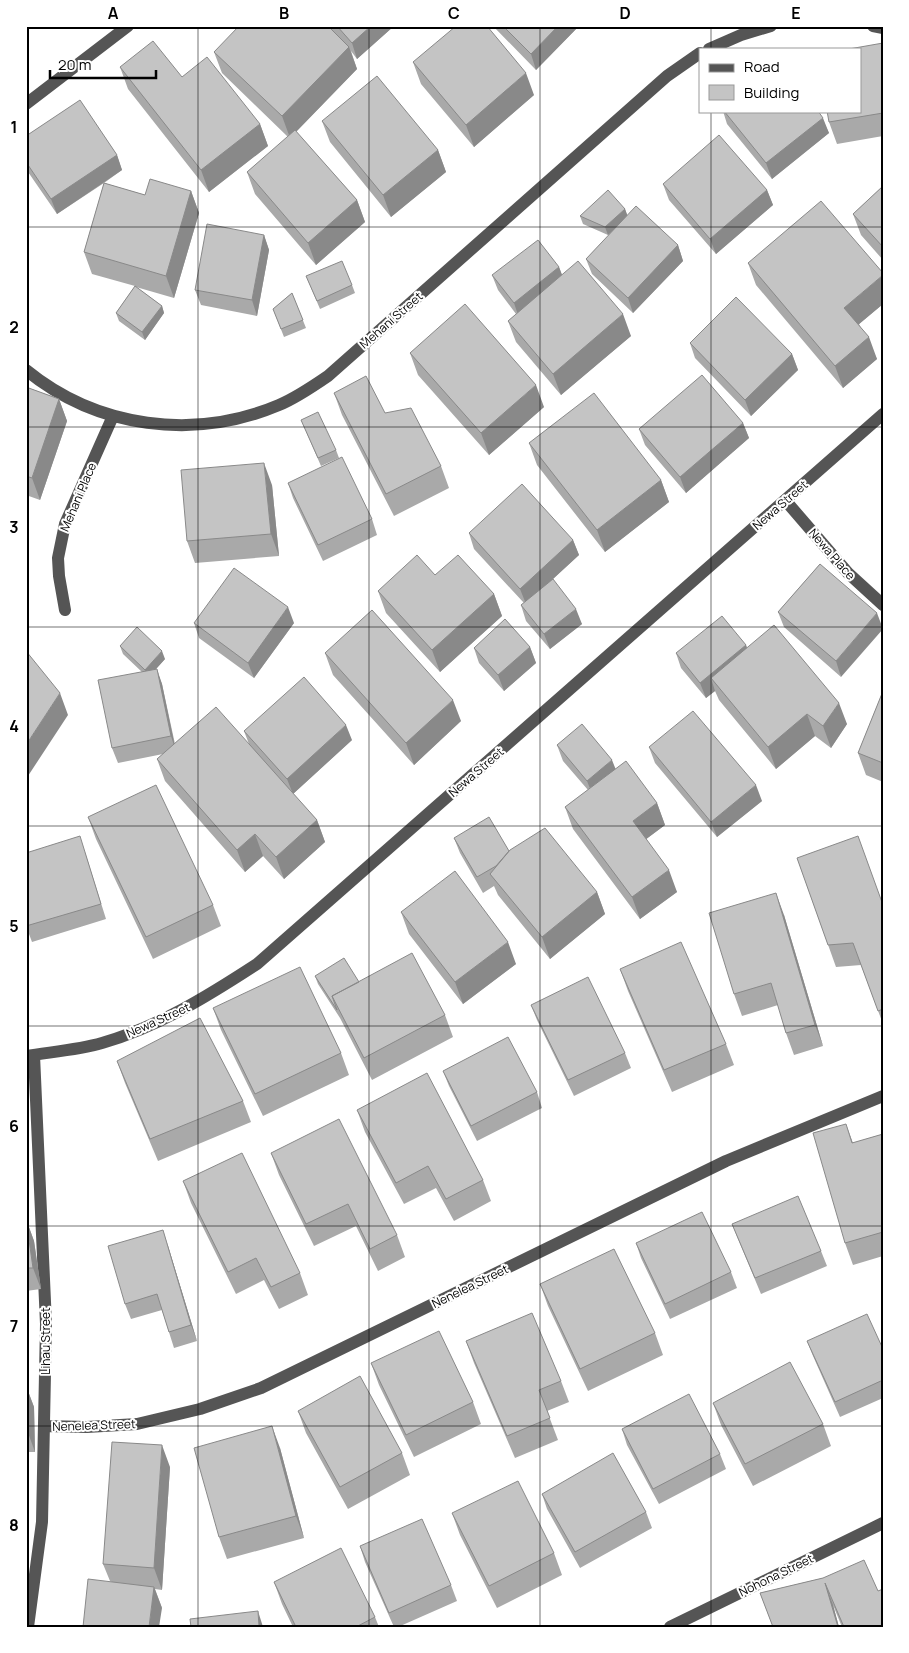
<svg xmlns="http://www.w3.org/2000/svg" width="909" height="1653" font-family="Manrope,sans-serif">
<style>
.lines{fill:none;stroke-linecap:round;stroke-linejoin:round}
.minor{stroke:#555;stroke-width:12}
.wall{fill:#a9a9a9}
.shaded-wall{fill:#898989}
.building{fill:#c4c4c4;stroke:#898989}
.grid{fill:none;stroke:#000;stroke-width:1;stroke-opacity:0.55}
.labels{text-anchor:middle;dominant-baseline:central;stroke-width:4;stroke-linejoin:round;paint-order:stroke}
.street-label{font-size:12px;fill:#000;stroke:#fff}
.neatline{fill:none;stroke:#000;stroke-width:2}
.grid-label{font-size:16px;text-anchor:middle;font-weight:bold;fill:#000}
</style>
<rect width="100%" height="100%" fill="#fff"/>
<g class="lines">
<path class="minor" d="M873 26 883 28
M709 49 741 35 771 26
M26 104 128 26
M26 370C97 428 194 441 279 405 296 398 312 387 328 376L667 76 700 53
M785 500 848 573 883 605
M65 610 59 576 58 558 65 524 113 416
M26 1056C50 1052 78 1050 102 1043 158 1027 208 996 257 964L883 414
M44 1426 87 1427 137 1424 200 1409 261 1388 726 1161 883 1096
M28 1627 42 1522 46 1324 34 1055
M670 1627 883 1523"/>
</g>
<path class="wall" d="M329 26H394L357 59 351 51 357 69 296 132 357 200 365 222 316 265 255 194 247 172 288 137 222 73 214 52Z
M493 26H579L536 70Z
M883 43V136L837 144 829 122Z
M413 62 534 95 474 147 421 84Z
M120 67 260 124 268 146 209 192 128 89Z
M723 111H818L829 133 772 179 727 124Z
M322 121 438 150 446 172 391 217 330 142Z
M26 136 117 155 122 170 104 183 145 195 191 191 199 213 174 298 136 287 162 306 164 313 145 340 119 321 116 313 135 286 92 274 84 252 104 183 57 214 26 169Z
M663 184 767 190 773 205 716 254 669 200Z
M883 186V260L861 235 853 214Z
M625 209 627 215 678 245 683 261 633 313 592 274 586 259 614 230 608 235 583 224 580 216Z
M264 235 269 250 257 316 201 305 195 290Z
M748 263 883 304 859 324 877 359 843 388 756 285Z
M559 267 562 275 631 336 561 395 516 342 508 321 516 314 498 290 492 275Z
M306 276 352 285 355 293 320 309Z
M292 293 306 328 284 337 273 309Z
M690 343 792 354 798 370 751 416 695 358Z
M410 353 544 407 489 455 418 375Z
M26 387 59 399 67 421 40 500 26 495Z
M334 393 385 413 441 466 449 488 394 516 342 415Z
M301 420 336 450 339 458 321 466Z
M743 423 749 438 686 493 645 445 639 429Z
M529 443 661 480 669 502 605 552 537 465Z
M288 483 372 519 377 535 323 561 293 498Z
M272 485 279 556 195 563 187 541Z
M469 533 573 540 579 555 545 586 582 624 550 649 526 621 521 605 524 603 474 549Z
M820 564 841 677 784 627 778 612Z
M378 591 494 594 502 616 440 672 386 613Z
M194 623H294L254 678 199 638Z
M746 645 747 648 847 724 831 748 815 736 776 769 719 700 715 691 706 698 681 668 676 653Z
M120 646 165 659 156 669 162 684 175 744H249L244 731 352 740 293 794 317 820 325 842 284 879 263 856 245 872 165 781 157 759 163 754 118 763 112 748 142 672 123 654Z
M530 647 536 663 504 691 479 663 474 648Z
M325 653 461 721 414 765 333 675Z
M883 691V782L866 775 858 753Z
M557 745 616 769 657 803 665 825 646 839 677 892 640 919 573 829 565 807 588 790 563 761Z
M649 747 762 801 717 837 655 763Z
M88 817 213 905 221 926 153 959 96 839Z
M454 838 509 851 597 892 605 914 550 959 498 895 494 886 483 893 460 853Z
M85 852 106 919 32 942 26 926Z
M797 858 883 905V1024L861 965 836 967Z
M401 912 516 964 463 1004 409 934Z
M784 915 823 1046 794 1055 786 1033 778 1005 742 1016 734 994Z
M620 969 726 1044 734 1065 672 1092 628 991Z
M315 976 359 982 445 1015 453 1037 372 1080 340 1018 318 984Z
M531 1005 625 1053 631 1068 574 1096 537 1020Z
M213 1008 341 1053 349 1075 263 1116 221 1030Z
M117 1061 243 1101 251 1122 158 1161 125 1083Z
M443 1071 537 1092 542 1108 477 1141 449 1086Z
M357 1110 483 1180 491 1201 454 1221 436 1188 404 1204 365 1132Z
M883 1134V1256L853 1265 845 1243 853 1143Z
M271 1153 397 1235 405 1257 378 1271 356 1226 314 1246 279 1175Z
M183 1181 300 1273 308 1295 279 1309 264 1280 236 1294 191 1203Z
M26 1219 34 1241 41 1289 26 1291Z
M732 1224 821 1251 827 1266 761 1294 738 1239Z
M636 1243 731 1272 737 1288 670 1319 641 1258Z
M168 1246 197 1341 174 1348 162 1310 131 1319 125 1304Z
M540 1284 655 1333 663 1355 588 1391 548 1306Z
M26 1340 28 1345 29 1391H28L34 1407 35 1452H26Z
M466 1341 561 1381 569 1402 547 1411 558 1440 515 1458 474 1363Z
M807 1341 883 1349V1398L840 1417 813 1356Z
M371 1363 473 1402 481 1424 414 1457 379 1385Z
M713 1403 823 1424 831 1446 753 1486 721 1425Z
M298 1411 402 1453 410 1475 348 1509 306 1433Z
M622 1429 720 1454 726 1469 659 1504 627 1445Z
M280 1448 304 1538 227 1559 219 1537Z
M170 1467 162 1590 155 1589 162 1608 110 1581 103 1564Z
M542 1494 646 1512 652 1528 580 1568 547 1509Z
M452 1513 554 1553 562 1575 497 1608 460 1535Z
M360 1546 451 1585 457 1601 398 1627H394L365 1562Z
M823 1578 883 1627H842L833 1605 839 1627H773L760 1593Z
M274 1582 375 1617 379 1627H293L282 1604Z"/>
<path class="shaded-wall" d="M371 26H394L357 59 352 43Z
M558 26H579L536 70 531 54Z
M349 47 357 69 290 138 282 116Z
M526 73 534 95 474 147 466 125Z
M823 118 829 133 772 179 766 163Z
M260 124 268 146 209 192 201 170Z
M438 150 446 172 391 217 383 195Z
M117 155 122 170 57 214 51 199Z
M767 190 773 205 716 254 710 239Z
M191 191 199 213 174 298 166 276Z
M357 200 365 222 316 265 308 243Z
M625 209 628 217 608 235 605 227Z
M264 235 269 250 257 316 252 300Z
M678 245 683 261 633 313 628 298Z
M559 267 565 283 519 318 514 303Z
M883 275V304L852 330 844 308Z
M162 306 164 313 145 340 142 332Z
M623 314 631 336 561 395 553 374Z
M869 337 877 359 843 388 835 366Z
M792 354 798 370 751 416 745 400Z
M536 385 544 407 489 455 481 433Z
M59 399 67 421 40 500 32 478Z
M743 423 749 438 686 493 680 477Z
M264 463 272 485 279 556 271 534Z
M661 480 669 502 605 552 597 530Z
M573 540 579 555 526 604 520 589Z
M494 594 502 616 440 672 432 650Z
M288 607 294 623 254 678 248 663Z
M576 609 582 624 550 649 544 634Z
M877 613 883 629 841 677 836 661Z
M746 645 751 661 711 678 715 691 706 698 700 683Z
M530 647 536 663 504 691 498 675Z
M162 651 165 659 148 678 145 670Z
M157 669 162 684 176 752 171 736Z
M60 693 68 715 26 779V745Z
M453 700 461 721 414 765 406 743Z
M839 703 847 724 831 748 823 726Z
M807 714 815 736 776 769 768 747Z
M346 725 352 740 293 794 287 779Z
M612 760 618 775 593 796 587 781Z
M756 785 762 801 717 837 711 822Z
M657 803 665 825 641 843 633 821Z
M317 820 325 842 284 879 276 857Z
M255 834 263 856 245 872 237 850Z
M669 870 677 892 640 919 632 897Z
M597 892 605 914 550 959 542 937Z
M776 893 784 915 823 1046 815 1025Z
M508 942 516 964 463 1004 455 982Z
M846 1124 854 1146 852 1143Z
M26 1219 34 1241 41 1289 33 1268Z
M163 1230 168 1246 197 1341 191 1325Z
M26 1340 28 1345 29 1391 26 1383Z
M26 1386 34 1407 35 1452 27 1430Z
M272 1426 280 1448 304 1538 296 1516Z
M162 1445 170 1467 162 1590 154 1568Z
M825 1583 833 1605 839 1627H838Z
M154 1587 162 1608 159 1627H149Z
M258 1611 263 1627H259Z"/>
<path class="building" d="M239 26H328L349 47 282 116 214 52Z
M337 26H371L352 43Z
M456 26H487L526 73 466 125 413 62Z
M503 26H558L531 54Z
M153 41 182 77 207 57 260 124 201 170 120 67Z
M883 43V113L829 122 827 111H860V49H849Z
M377 76 438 150 383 195 322 121Z
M80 100 117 155 51 199 26 162V136Z
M724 111H818L823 118 766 163Z
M295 130 357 200 308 243 247 172Z
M719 135 767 190 710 239 663 184Z
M150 179 191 191 166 276 84 252 104 183 145 195Z
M883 186V247L853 214Z
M608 190 625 209 605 227 580 216Z
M821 201 883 273V275L844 308 869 337 835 366 748 263Z
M636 206 678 245 628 298 586 259Z
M207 224 264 235 252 300 195 290Z
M538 240 559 267 514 303 492 275Z
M342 261 352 285 317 301 306 276Z
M578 261 623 314 553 374 508 321Z
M135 286 162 306 142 332 116 313Z
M292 293 303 320 281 329 273 309Z
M736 297 792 354 745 400 690 343Z
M465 304 536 385 481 433 410 353Z
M702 375 743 423 680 477 639 429Z
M366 376 385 413 411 408 441 466 386 494 334 393Z
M26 387 59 399 32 478 26 476Z
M594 393 661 480 597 530 529 443Z
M318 412 336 450 318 458 301 420Z
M342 457 372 519 318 545 288 483Z
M264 463 271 534 187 541 181 470Z
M522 484 573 540 520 589 469 533Z
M417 555 435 575 458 555 494 594 432 650 378 591Z
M820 564 877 613 836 661 778 612Z
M234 568 288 607 248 663 194 623Z
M553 579 576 609 544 634 521 605Z
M372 610 453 700 406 743 325 653Z
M722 616 746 645 700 683 676 653Z
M505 619 530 647 498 675 474 648Z
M774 625 839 703 823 726 807 714 768 747 711 678Z
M137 627 162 651 145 670 120 646Z
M26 651 60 693 26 745Z
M157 669 171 736 112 748 98 680Z
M304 677 346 725 287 779 244 731Z
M883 691V763L858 753Z
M216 707 317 820 276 857 255 834 237 850 157 759Z
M693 711 756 785 711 822 649 747Z
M582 724 612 760 587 781 557 745Z
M626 761 657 803 633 821 669 870 632 897 565 807Z
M156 785 213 905 146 937 88 817Z
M489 817 509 851 496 866 477 877 454 838Z
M545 828 597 892 542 937 490 874 510 850Z
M80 836 101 904 26 926V853Z
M858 836 883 905V1009L878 1011 853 943 828 945 797 858Z
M455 871 508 942 455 982 401 912Z
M776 893 815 1025 786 1033 771 983 734 994 709 913Z
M681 942 726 1044 664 1070 620 969Z
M412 953 445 1015 364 1058 332 996Z
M344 958 359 982 332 996 337 1010 315 976Z
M300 967 341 1053 255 1094 213 1008Z
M588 977 625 1053 568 1080 531 1005Z
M200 1018 243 1101 150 1139 117 1061Z
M508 1037 537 1092 471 1126 443 1071Z
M427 1073 483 1180 446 1199 428 1166 396 1183 357 1110Z
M339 1119 397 1235 370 1249 348 1204 306 1224 271 1153Z
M846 1124 852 1143 883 1134V1232L845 1243 813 1133Z
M242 1153 300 1273 271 1287 256 1258 228 1272 183 1181Z
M798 1196 821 1251 755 1278 732 1224Z
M702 1212 731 1272 665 1304 636 1243Z
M26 1219 33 1268H26Z
M163 1230 191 1325 169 1332 157 1294 125 1304 108 1246Z
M614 1249 655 1333 580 1369 540 1284Z
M532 1313 561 1381 539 1390 550 1418 507 1436 466 1341Z
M867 1314 883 1349V1380L835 1402 807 1341Z
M439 1331 473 1402 406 1435 371 1363Z
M790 1362 823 1424 745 1464 713 1403Z
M360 1376 402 1453 340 1487 298 1411Z
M689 1394 720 1454 653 1489 622 1429Z
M272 1426 296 1516 219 1537 194 1448Z
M112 1442 162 1445 154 1568 103 1564Z
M613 1453 646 1512 575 1552 542 1494Z
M518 1481 554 1553 489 1586 452 1513Z
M422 1519 451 1585 389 1613 360 1546Z
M341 1548 375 1617 356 1627H296L274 1582Z
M864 1560 878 1591 883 1589V1627H844L825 1583 838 1627H773L760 1593 823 1578Z
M88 1579 154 1587 149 1627H83Z
M258 1611 259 1627H191L190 1619Z"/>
<path class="grid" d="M198 26V1627M369 26V1627M540 26V1627M711 26V49M711 111V1627M26 227H883M26 427H883M26 627H883M26 826H883M26 1026H883M26 1226H883M26 1426H883"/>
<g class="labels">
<g class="street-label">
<text transform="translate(391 320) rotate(-41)">Mehani Street</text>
<text transform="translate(78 497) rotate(-67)">Mehani Place</text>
<text transform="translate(780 505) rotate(-41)">Newa Street</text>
<text transform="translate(832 554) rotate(49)">Newa Place</text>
<text transform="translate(476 772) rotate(-41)">Newa Street</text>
<text transform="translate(158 1020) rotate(-24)">Newa Street</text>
<text transform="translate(470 1286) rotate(-26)">Nenelea Street</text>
<text transform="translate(45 1341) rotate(-90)">Lihau Street</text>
<text transform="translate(94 1425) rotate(-2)">Nenelea Street</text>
<text transform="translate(776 1575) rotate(-26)">Nohona Street</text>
</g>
</g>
<rect width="909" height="1653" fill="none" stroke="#ffffff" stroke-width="55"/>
<rect x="699" y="48" width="162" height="65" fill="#ffffff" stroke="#999999"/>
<rect x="709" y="64" width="25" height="8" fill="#555555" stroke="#999999"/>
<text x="744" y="72" font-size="15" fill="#000000">Road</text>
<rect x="709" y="85" width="25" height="15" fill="#c4c4c4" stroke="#999999"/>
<text x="744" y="98" font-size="15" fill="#000000">Building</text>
<path d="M50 70v8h106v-8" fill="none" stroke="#000000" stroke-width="2.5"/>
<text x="58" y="70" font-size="15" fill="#000000" stroke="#ffffff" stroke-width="4" paint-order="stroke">20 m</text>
<rect x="28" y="28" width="854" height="1598" class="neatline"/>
<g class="grid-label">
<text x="113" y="19">A</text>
<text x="284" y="19">B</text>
<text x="454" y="19">C</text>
<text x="625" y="19">D</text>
<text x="796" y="19">E</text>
<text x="14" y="133">1</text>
<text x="14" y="333">2</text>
<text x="14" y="533">3</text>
<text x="14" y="732">4</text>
<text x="14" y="932">5</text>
<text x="14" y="1132">6</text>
<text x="14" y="1332">7</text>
<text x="14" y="1531">8</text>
</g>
</svg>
